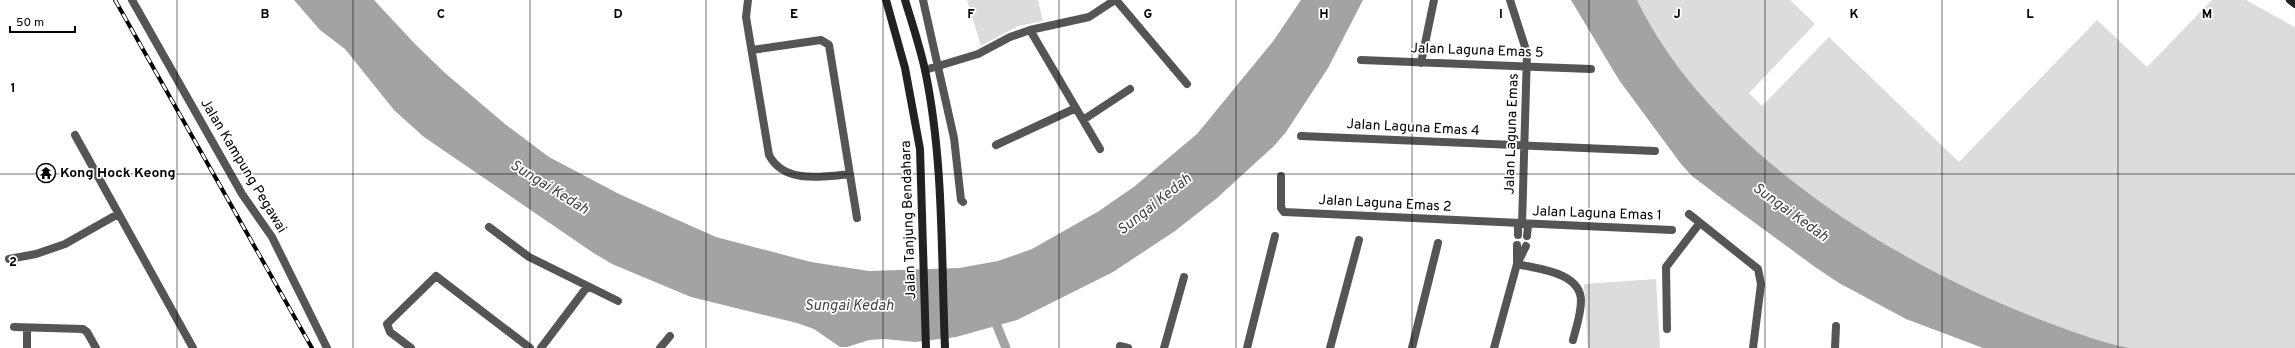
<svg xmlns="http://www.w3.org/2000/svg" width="2295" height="348" font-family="Overpass,sans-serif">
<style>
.green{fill:#dcdcdc}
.water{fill:#a3a3a3}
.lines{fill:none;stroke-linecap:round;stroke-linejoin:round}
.canal{stroke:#a3a3a3;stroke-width:9}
.minor{stroke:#555;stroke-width:8}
.secondary{stroke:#222;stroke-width:8}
.rail-casing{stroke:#000;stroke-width:4}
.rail{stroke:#fff;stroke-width:2.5;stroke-dasharray:8;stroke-linecap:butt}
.grid{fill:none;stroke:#000;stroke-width:1;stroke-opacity:0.55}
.labels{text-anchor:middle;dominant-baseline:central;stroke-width:3.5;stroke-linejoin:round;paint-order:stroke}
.street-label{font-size:14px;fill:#000;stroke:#fff}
.poi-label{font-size:14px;font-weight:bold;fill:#000;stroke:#fff;text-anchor:start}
.water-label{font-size:15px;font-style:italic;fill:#444;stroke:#fff}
.grid-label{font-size:13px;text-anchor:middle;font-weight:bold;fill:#000;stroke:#fff;stroke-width:3.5;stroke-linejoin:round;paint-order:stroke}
</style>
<rect width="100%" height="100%" fill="#fff"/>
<path class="green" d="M967 0H1038L1043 21 1018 26 981 46Z
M1637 0H1790L1815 24 1749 93 1762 106 1829 37 1959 162 2097 20 2147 67 2212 0H2246L2295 27V348C2257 348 2219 348 2181 348 2164 348 2146 348 2129 348 2099 345 2061 327 2032 316 1884 258 1709 148 1637 0Z
M1656 279 1660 348H1588L1584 284Z"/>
<path class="water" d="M294 0H374L415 44 445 73 505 124 549 157 619 194 716 237 811 262 869 271 959 268 998 261 1032 249 1099 211 1135 186 1197 134 1274 40 1301 0H1363L1328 68 1286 132 1274 146 1217 198 1175 231 1113 272 1017 320 956 337 915 342 885 339 869 340 847 347H840L814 329 797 323 691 297 612 264 592 252 424 137 394 110 345 49 320 30Z
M1571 0H1637C1708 146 1883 257 2029 315 2062 328 2095 341 2129 348H1983L1906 319 1839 283 1815 267 1725 201 1692 176 1681 164 1619 80Z"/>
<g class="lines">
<path class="canal" d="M993 316 1006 348"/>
<path class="minor" d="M132 0 242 194 272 237 327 348
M748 0 746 17 769 155C784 184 822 177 850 174
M923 0 954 138 961 200 963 202
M1116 0 1187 84
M1510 0 1527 53 1522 224
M1030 30 1100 149
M752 50 821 40 829 45 857 218
M1361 60 1591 69
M1421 63 1434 0
M925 70 978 54 1010 37 1030 30 1089 17 1115 0
M1083 120 1130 89
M75 135 193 348
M1301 136 1655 151
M996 145 1076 108
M1281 176V208L1284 212 1672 230
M1689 214 1758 269 1761 284 1753 348
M489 227 529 257 618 301
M1518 235V224
M1527 236 1528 225
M9 259 36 254 65 244 118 214
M1517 261V245
M1517 264C1538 269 1581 272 1581 301 1581 314 1576 328 1573 340
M14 327 83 329 87 332 96 348
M1667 329 1666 267 1699 224
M1120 346 1128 348
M27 348V328
M411 348 390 332 387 324 436 276 530 348
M541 348 587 287
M660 348 670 336
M1164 348 1184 277
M1247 348 1275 236
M1330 348 1359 240
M1412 348 1438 243
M1494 348 1517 264 1526 246
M1835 348 1836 326"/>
<path class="secondary" d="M886 0 905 68 920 149 926 348
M905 0C912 23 920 47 925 70 944 160 941 256 945 348
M2290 0 2295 4"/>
<g class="rail-casing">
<path id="rail" d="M115 0 312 348"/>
</g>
<use href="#rail" class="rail"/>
</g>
<path class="grid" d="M177 0V348M353 0V348M530 0V348M706 0V348M883 0V348M1059 0V348M1236 0V348M1412 0V348M1589 0V348M1765 0V348M1942 0V348M2118 0V348M0 174H2295"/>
<defs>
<g id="temple-ring" transform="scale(1)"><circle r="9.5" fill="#fff" stroke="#000" stroke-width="1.5"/><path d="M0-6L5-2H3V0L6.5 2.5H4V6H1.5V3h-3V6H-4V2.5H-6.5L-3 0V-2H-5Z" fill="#000"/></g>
</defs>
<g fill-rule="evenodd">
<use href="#temple-ring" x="46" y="173"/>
</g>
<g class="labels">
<g class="street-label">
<text transform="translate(1477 51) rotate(2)">Jalan Laguna Emas 5</text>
<text transform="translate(1413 128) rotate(3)">Jalan Laguna Emas 4</text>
<text transform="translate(1512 134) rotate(-88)">Jalan Laguna Emas</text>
<text transform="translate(243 166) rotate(59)">Jalan Kampung Pegawai</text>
<text transform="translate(1385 204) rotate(3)">Jalan Laguna Emas 2</text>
<text transform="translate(1597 214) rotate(2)">Jalan Laguna Emas 1</text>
<text transform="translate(909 220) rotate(-92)">Jalan Tanjung Bendahara</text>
</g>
<g class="poi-label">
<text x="60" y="173">Kong Hock Keong</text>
</g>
<g class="water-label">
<text transform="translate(549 188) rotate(32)">Sungai Kedah</text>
<text transform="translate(1155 205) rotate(-38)">Sungai Kedah</text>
<text transform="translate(1790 213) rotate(36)">Sungai Kedah</text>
<text x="849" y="306">Sungai Kedah</text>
</g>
</g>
<g class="grid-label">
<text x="265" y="18">B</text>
<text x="441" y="18">C</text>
<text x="618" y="18">D</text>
<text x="794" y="18">E</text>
<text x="971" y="18">F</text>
<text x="1148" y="18">G</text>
<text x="1324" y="18">H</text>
<text x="1501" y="18">I</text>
<text x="1677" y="18">J</text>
<text x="1854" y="18">K</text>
<text x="2030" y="18">L</text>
<text x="2207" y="18">M</text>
<text x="13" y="92">1</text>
<text x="13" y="266">2</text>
</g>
<path d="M10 26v6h65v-6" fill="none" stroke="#000000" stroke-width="2"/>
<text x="16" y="26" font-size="12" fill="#000000" stroke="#ffffff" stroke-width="3" paint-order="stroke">50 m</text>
</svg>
